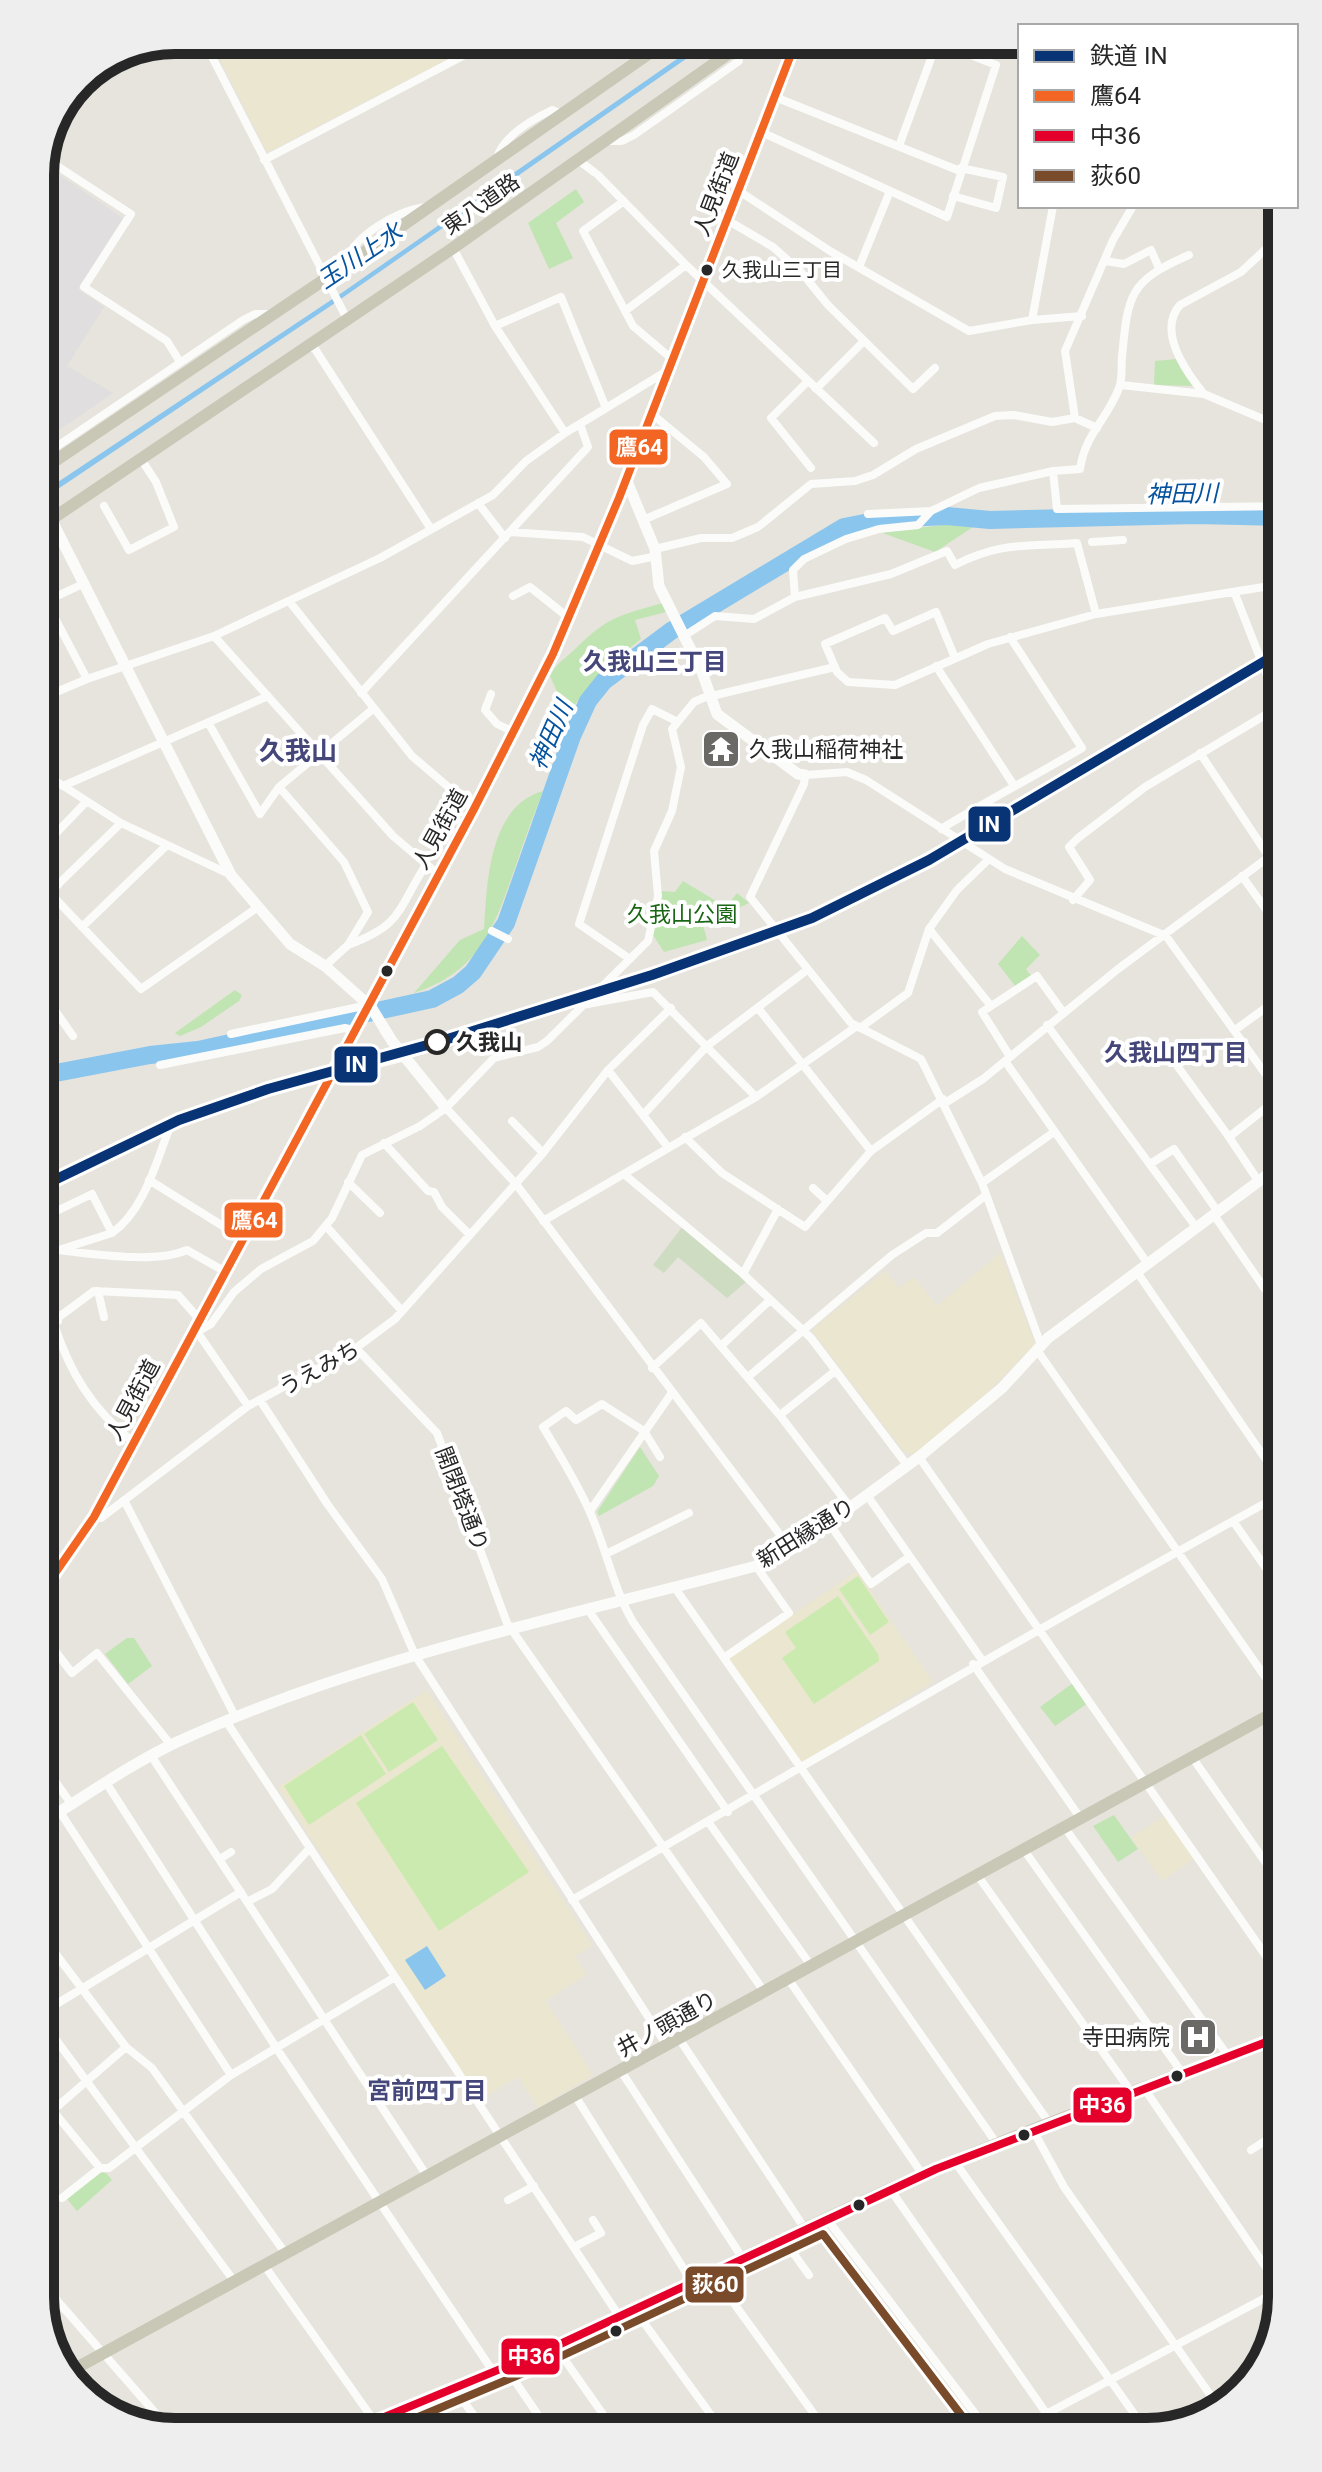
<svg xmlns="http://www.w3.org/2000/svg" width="1322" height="2472" font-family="Roboto,'Noto Sans JP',sans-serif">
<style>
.industrial{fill:#e1dee0}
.education{fill:#ebe6cf}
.green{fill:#c0e5b2}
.cemetery{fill:#cedcc2}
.pitch{fill:#cbeaaf}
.water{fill:#8ac5ee}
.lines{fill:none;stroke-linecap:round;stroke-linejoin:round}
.river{stroke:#8ac5ee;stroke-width:18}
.street{stroke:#fbfbfa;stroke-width:8}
.secondary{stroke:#fbfbfa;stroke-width:11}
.primary{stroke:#c9c7b6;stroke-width:12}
.bus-1-casing{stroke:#fff;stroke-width:14}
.bus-2-casing{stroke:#fff;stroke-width:14}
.bus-3-casing{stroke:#fff;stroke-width:14}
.bus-1{stroke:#f26522;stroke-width:8}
.bus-2{stroke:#e4002b;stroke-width:8}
.bus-3{stroke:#7a4b2a;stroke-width:8}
.rail-1-casing{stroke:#fff;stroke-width:16}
.rail-1{stroke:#083476;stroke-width:10}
.bus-dot{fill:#272727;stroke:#fff;stroke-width:3}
.stop-dot{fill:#fff;stroke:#272727;stroke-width:4}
.labels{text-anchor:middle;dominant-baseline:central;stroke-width:8;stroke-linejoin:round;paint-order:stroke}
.bus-label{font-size:20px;fill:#272727;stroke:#fff;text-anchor:start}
.street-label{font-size:22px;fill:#272727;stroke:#fff}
.poi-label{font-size:22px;fill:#272727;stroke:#fff;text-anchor:start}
.park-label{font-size:22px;fill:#196714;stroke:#fff}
.stop-label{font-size:22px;font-weight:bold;fill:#272727;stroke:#fff;text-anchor:start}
.water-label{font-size:24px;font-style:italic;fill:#05529e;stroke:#fff}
.neighbourhood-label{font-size:24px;font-weight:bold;fill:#45477a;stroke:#fff}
.quarter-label{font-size:26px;font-weight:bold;fill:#45477a;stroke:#fff}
.rim{fill:none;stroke:#272727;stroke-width:10}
.line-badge{stroke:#fff;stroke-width:3}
.badge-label{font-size:22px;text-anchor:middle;font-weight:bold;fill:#fff}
</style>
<rect width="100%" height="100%" fill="#e6e4dc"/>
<path class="industrial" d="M42 163 123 218 78 289 104 307 67 366 113 393 40 443Z"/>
<path class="education" d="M471 47 270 151 266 150 215 49Z
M1000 1253 1035 1344 971 1409 914 1454 904 1452 813 1332 815 1327 885 1271 899 1288 914 1277 937 1306Z
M857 1571 933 1682 802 1763 728 1658Z
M427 1690 592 1945 575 1957 587 1974 546 2001 593 2075 538 2108 518 2077 479 2100 278 1787Z
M1166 1815 1194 1859 1162 1881 1131 1837Z"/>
<path class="green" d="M576 189 584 202 556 223 573 258 549 269 528 223Z
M1176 359 1195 386 1154 385 1155 361Z
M953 524 973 527 935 552 880 532Z
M663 603 666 612 635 620 641 639 603 670 567 714 550 676C557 662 564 660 575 649 609 616 618 616 663 603Z
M543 791C534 814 525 838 517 862 495 924 483 970 414 993L460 940 484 929C487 882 489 806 543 791Z
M683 881 726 907 737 893 749 903 703 925 707 940 664 952 653 935 661 891 675 892Z
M1022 936 1040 955 1026 969 1032 977 1016 987 998 964Z
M235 990 242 995 239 1001 201 1027 180 1036 175 1033Z
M640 1447 659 1476 653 1486 599 1516 597 1512Z
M127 1638H134L152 1666 128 1684 105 1654Z
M1073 1683 1088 1703 1055 1726 1040 1707Z
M1114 1815 1138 1849 1118 1862 1093 1826Z
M97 2172 106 2173 112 2180 77 2211 67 2199Z"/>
<path class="cemetery" d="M683 1226 747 1281 727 1298 678 1257 664 1273 653 1265Z"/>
<path class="pitch" d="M858 1576 889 1622 870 1635 839 1589Z
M838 1596 878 1654 879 1661 814 1704 782 1658 796 1648 785 1632Z
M413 1702 438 1740 389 1772 364 1734Z
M361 1735 386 1774 309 1825 284 1786Z
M442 1746 529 1872 439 1931 356 1803Z"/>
<path class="water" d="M697 45H706L332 305 40 501V494L343 292Z
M427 1946 446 1976 425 1990 405 1960Z"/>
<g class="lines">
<path class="river" d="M40 1076 150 1055 198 1050 432 999 458 985 473 972 506 923 572 736 588 701 604 681 671 631 844 527 885 519 947 516 990 520 1196 515 1282 517"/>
<path class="street" d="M208 49 347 319
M775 97 960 171
M761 132 947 217 996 65 938 42
M606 141H622L634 135 739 61 738 48
M899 146 937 42
M45 158 131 214 84 287 167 341 180 362
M264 160 480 47
M578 160 594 172
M496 161C501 137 531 120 552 110L563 114
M598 175 686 265 874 443
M739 191 830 251 969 331 1032 320 1053 206
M953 196 996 208 1003 177 961 168
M624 201 583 231 633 326 672 359
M727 220 773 247 801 272 828 305 913 389 935 368
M453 248 495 326 565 433
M1189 255C1129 281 1128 294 1122 357 1121 367 1123 378 1119 388 1107 420 1085 434 1080 469L1053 471 1057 509 1282 506
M1105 261 1124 264 1151 250 1159 268
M346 264C351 236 398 211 425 207
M859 267 890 191
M625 311 686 265
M1032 320 1082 316
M495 326 561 297 606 408
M308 346 315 349 431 529
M808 381 771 418 811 468
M1121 385 1204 394 1282 427
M816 389 863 342
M1204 394C1186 372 1157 331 1180 305L1241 272 1282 234
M1097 428 1075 418 1065 351 1113 240 1133 206
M49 465 53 449 243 320 255 314H271
M478 503 505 538
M104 506 129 550 174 527 156 482 141 459
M868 514 931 511 979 488 1053 471
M643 520 727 484 704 457 652 414
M510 532 583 537 632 561 657 556
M1092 542 1123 540
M655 549 701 538H732L758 527 811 484 855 481 873 475 916 449 995 416 1014 415 1052 422 1075 418
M1235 594 1282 714
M513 596 530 587 569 618
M795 597 793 570 804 559 846 539 879 529 918 525 931 511
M46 601 87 679
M289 601 412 756 474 809
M40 604 85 583
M214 636 393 836 438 874
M684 636 715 616 754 619 795 597 891 574 947 551 955 565C1002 541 1028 547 1077 543L1096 614
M955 658 936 612 893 631 885 618 825 644 837 672 848 682 895 685 988 644 1096 614 1282 584
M936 666 1013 784
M361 693 588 447 580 424
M491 694 485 710 497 724 514 732
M40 699 87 679 214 636 380 558 493 495 526 461 565 433 667 371
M209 724 260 814 279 787 373 709
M1200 753 1269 857
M40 771 121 823 231 875
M63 786 268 696
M279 787 344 862 368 912 348 945 325 966
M941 829C988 800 1035 776 1082 748L1010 637
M40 850 85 803
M40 867 58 885
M1242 876 1282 932
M50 893 141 989 258 907
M1073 900 1090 880 1069 847 1078 838 1145 787 1282 705
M40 902 121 823
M82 927 167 845
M929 929 991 1006
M492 931 508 939
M348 945C402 925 397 911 425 866
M630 959 579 924 643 725 652 709 676 721
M40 989 73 1036
M582 1005 653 992 756 1097
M758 1008 871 1151
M1047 1025 1196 1227
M860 1028 908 993 929 929 957 890 988 860
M1235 1030 1282 996
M231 1034 368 1005
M1009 1055 982 1012 1037 976 1063 1012
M1005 1061 1148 1264
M160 1065 345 1028 353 1030
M1178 1067 1229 1137
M608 1070 667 1146
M329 1076 405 1057
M945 1103 983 1079 1118 969 1282 847
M446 1108 516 1184 790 1548
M643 1115 707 1046 807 970
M512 1121 543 1153
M685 1137 722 1173 805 1227 871 1151 943 1099
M384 1143 428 1191 434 1192 442 1207 470 1235
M1150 1164 1174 1149 1218 1212
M625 1175 742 1273 811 1338 907 1465
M149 1180 242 1238
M348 1182 380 1213
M1259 1182 1229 1137 1281 1096
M982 1183 1054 1132
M813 1188 827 1201
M1214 1215 1282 1314
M40 1219 92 1194 112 1233C143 1211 155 1166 168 1132
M543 1221 756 1097 857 1026
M326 1226 402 1311
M58 1250C94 1254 155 1264 187 1250L224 1271
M40 1256 112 1233
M40 1259 58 1321
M1137 1272 1282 1483
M743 1274 778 1209
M98 1291 104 1317
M54 1324C70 1373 92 1409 133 1442
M40 1331 94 1291 178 1295 199 1319
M198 1333 248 1406
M190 1336 211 1324 234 1292 261 1269 313 1241 332 1218 362 1155 420 1126 446 1108 494 1058 538 1047 547 1041 648 941 658 896 654 851 672 811 681 767 672 729 694 702 703 698 835 667
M722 1345 770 1300
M1041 1345 982 1183 921 1059 851 1023 750 897 804 784 805 775 847 772 866 780 1005 869 1166 936 1282 1097
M356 1348 437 1433 507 1623 765 1993
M1037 1350 1282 1701
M652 1368 701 1323 782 1418 850 1507
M748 1377 892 1255 926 1233H937L986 1195
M260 1400 328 1505 382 1579 415 1655 667 2046
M780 1415 835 1371
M660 1457 644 1431 602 1404 576 1420 566 1411 543 1427C560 1455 576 1481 589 1510 606 1547 613 1588 633 1622L997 2144
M919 1457 1282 1979
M867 1495 982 1660
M124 1500 236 1718
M590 1511 671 1394
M94 1517 101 1518 248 1406 356 1348 395 1319 543 1153 608 1070 671 1008
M1233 1521 1282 1591
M829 1523 871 1584 909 1557
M606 1554 689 1513
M40 1570 49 1582
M675 1588 1050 2124
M589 1611 728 1812
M40 1631 72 1673 97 1653 171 1745
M725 1657 789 1613 756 1566
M973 1664 1081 1819
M226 1721 619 2316
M152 1757 427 2176
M1192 1757 1282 1886
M40 1760 72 1805
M107 1784 277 2049 494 2373
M60 1812 231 2075
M709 1823 812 1967
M1065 1828 1228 2056
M1024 1850 1183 2074
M220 1859 231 1852
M978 1876 1132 2093
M572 1900C808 1763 1043 1625 1282 1494
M247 1902 272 1889 310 1848
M40 1933 126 2047 152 2068 286 2254
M789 1980 923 2175
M40 2014 241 1892
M40 2018 234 2281
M680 2040 805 2229
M621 2071 743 2259
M1144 2088 1282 2291
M40 2095 100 2168H109L231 2075 395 1977
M576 2097 692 2282
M51 2112 126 2047
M1033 2130 1064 2187 1218 2406
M1251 2150 1282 2130
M955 2162 1140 2422
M890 2189 1053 2423
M62 2198 100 2168
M508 2200 534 2186
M827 2219 983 2424
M784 2240 809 2275
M574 2247 601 2233 593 2220
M264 2265 375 2422
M712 2273 822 2425
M40 2281 172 2432
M634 2309 719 2426
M555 2346 612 2427
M506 2368 547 2428
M455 2390 484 2429
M403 2418 411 2429
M1029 2423 1282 2289"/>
<path class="secondary" d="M626 479 655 549 659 586 702 672 717 714 798 774 805 775
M40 497 231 875 290 944 325 966 371 1007 392 1041 446 1108
M40 1824C84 1797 129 1765 175 1743 360 1658 561 1618 756 1566L829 1523 919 1457 1002 1388 1048 1338 1282 1164"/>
<path class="primary" d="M40 471 346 265 661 45
M40 527 453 248 742 44
M40 1595 94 1517 474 809 553 654 619 498 795 44
M69 2372 1282 1708
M353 2430C536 2363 710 2271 888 2190 1016 2132 1151 2086 1282 2036"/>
<g class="bus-1-casing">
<path id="bus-1" d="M40 1595 94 1517 474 809 553 654 619 498 795 44"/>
</g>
<g class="bus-2-casing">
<path id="bus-2" d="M353 2430 556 2346 936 2169 1282 2036"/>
</g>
<g class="bus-3-casing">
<path id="bus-3" d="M387 2430 538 2367 823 2234 968 2424"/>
</g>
<use href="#bus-1" class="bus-1"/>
<use href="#bus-2" class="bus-2"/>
<use href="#bus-3" class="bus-3"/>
<g class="rail-1-casing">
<path id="rail-1" d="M40 1187 179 1120 268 1089 438 1042 652 975 812 918 929 860 1282 651"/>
</g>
<use href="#rail-1" class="rail-1"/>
</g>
<defs>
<g id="temple-square" transform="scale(2)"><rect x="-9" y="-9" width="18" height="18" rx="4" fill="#6a6966" stroke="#fff"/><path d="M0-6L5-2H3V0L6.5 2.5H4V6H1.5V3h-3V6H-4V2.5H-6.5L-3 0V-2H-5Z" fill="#fff"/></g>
<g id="hospital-square" transform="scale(2)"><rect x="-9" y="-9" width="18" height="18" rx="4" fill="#6a6966" stroke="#fff"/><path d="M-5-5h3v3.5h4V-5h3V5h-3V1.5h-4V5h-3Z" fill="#fff"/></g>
</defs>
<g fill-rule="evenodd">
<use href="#temple-square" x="721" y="749"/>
<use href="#hospital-square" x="1198" y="2037"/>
</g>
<g class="bus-dot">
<circle cx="707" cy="270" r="7"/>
<circle cx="387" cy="971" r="7"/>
<circle cx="1177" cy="2076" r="7"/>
<circle cx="1024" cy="2135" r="7"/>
<circle cx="859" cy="2205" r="7"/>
<circle cx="616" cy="2331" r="7"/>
</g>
<circle class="stop-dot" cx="437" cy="1042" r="11"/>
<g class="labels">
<g class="bus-label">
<text x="722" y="270">久我山三丁目</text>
</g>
<g class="street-label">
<text transform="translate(716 194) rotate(-69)">人見街道</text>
<text transform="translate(481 204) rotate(-35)">東八道路</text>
<text transform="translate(440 829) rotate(-61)">人見街道</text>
<text transform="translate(319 1368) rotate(-29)">うえみち</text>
<text transform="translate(133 1400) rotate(-62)">人見街道</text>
<text transform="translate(462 1499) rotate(69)">開閉塔通り</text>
<text transform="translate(806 1533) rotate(-32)">新田縁通り</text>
<text transform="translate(667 2024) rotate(-29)">井ノ頭通り</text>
</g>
<g class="poi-label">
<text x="749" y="749">久我山稲荷神社</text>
<text x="1170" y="2037" text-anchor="end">寺田病院</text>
</g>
<g class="park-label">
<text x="682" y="914">久我山公園</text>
</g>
<g class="stop-label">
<text x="456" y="1042">久我山</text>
</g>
<g class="water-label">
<text transform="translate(360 256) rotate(-34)">玉川上水</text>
<text transform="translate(1182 494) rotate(-1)">神田川</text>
<text transform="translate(551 735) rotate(-66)">神田川</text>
</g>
<g class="neighbourhood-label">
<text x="655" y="662">久我山三丁目</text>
<text x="1176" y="1053">久我山四丁目</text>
<text x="427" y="2091">宮前四丁目</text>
</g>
<g class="quarter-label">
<text x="298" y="751">久我山</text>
</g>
</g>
<path d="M0 0H1322V2472H0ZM175 54H1147A121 121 0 0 1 1268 175V2297A121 121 0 0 1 1147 2418H175A121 121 0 0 1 54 2297V175A121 121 0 0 1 175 54Z" fill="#eee" fill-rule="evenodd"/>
<path class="rim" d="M175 54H1147A121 121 0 0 1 1268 175V2297A121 121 0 0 1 1147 2418H175A121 121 0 0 1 54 2297V175A121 121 0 0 1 175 54Z"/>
<g class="line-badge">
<rect x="608" y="428" width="61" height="38" rx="8" fill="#f26522"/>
<rect x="967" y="805" width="45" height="38" rx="8" fill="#083476"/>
<rect x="333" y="1045" width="46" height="39" rx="8" fill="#083476"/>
<rect x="223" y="1201" width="61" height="38" rx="8" fill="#f26522"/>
<rect x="1072" y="2086" width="61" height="38" rx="8" fill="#e4002b"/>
<rect x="684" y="2265" width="61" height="39" rx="8" fill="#7a4b2a"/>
<rect x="500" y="2337" width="61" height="39" rx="8" fill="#e4002b"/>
</g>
<g class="badge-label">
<text x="639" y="455">鷹64</text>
<text x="989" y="832">IN</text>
<text x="356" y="1072">IN</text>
<text x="254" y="1228">鷹64</text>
<text x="1102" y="2113">中36</text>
<text x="715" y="2292">荻60</text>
<text x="531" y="2364">中36</text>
</g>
<rect x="1018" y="24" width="280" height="184" fill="#ffffff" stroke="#a9a9a9" stroke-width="2"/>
<rect x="1034" y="50" width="40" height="12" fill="#083476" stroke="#a9a9a9" stroke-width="2"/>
<text x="1090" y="64" font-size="24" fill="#272727">鉄道 IN</text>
<rect x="1034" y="90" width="40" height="12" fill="#f26522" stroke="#a9a9a9" stroke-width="2"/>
<text x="1090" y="104" font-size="24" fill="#272727">鷹64</text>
<rect x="1034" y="130" width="40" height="12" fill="#e4002b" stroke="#a9a9a9" stroke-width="2"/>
<text x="1090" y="144" font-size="24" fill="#272727">中36</text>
<rect x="1034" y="170" width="40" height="12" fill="#7a4b2a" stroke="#a9a9a9" stroke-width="2"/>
<text x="1090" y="184" font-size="24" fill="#272727">荻60</text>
</svg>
